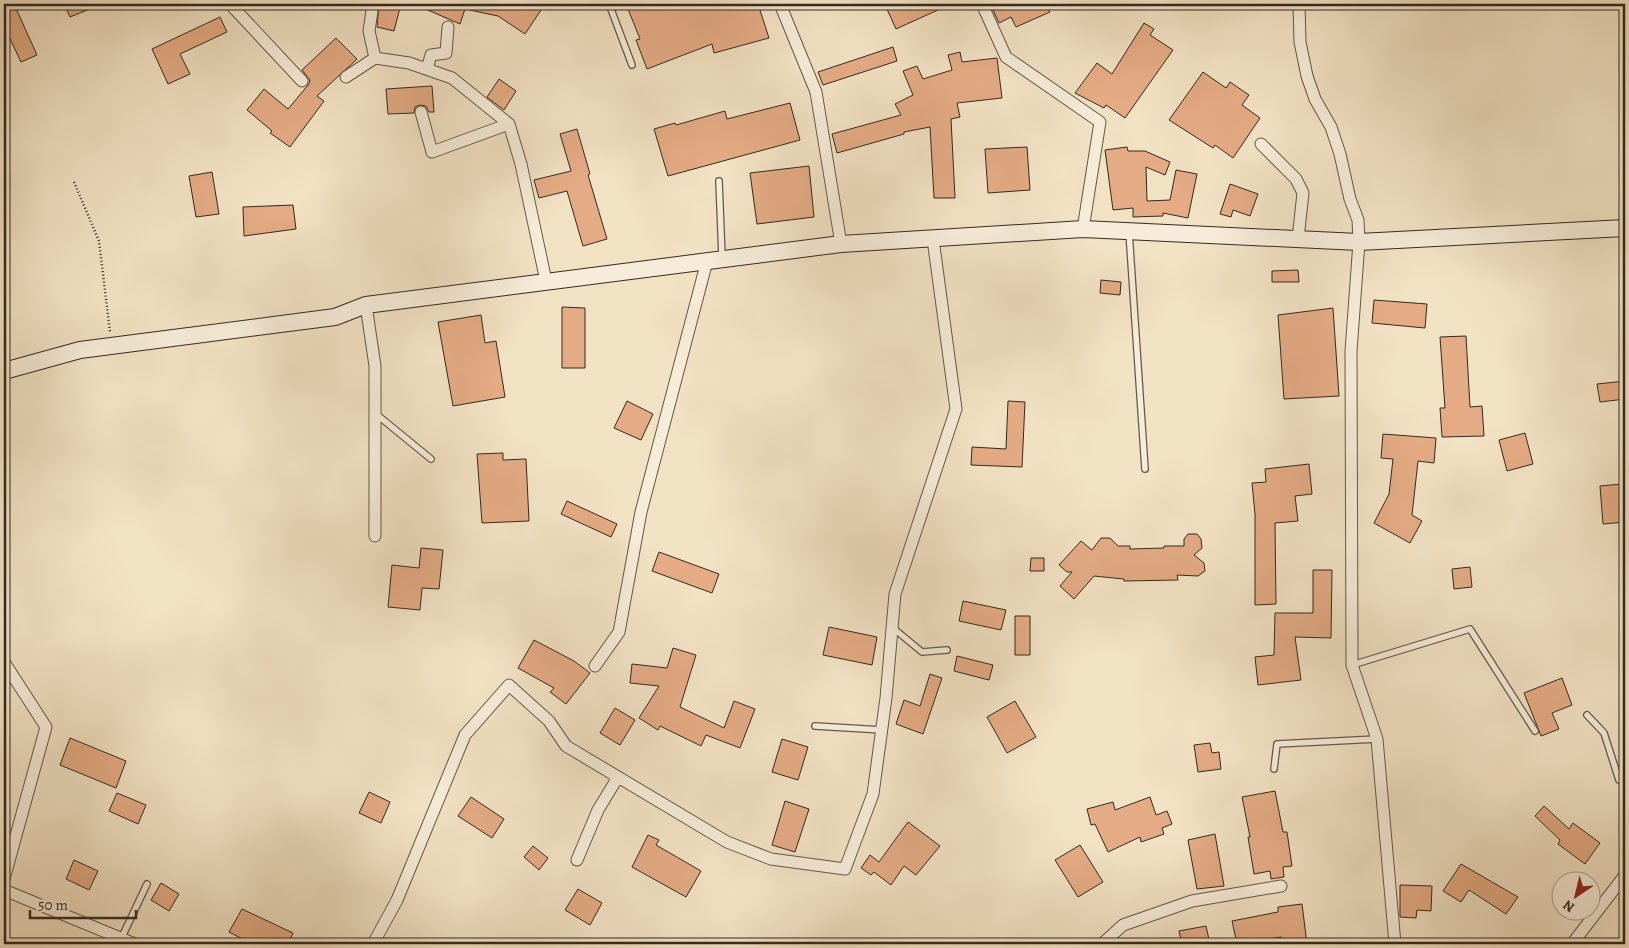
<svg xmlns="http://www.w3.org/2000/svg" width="1629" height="948" font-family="Alegreya,serif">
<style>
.building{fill:#e4ab84;stroke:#332920}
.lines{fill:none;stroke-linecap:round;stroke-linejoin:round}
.lane-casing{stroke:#635749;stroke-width:8}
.street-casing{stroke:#635749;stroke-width:13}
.secondary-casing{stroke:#332920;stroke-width:18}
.path{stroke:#332920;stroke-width:2.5;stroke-dasharray:1 2.5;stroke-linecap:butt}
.lane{stroke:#f7ecd9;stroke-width:5.5}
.street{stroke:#f7ecd9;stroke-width:11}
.secondary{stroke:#f7ecd9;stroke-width:16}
</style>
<rect width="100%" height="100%" fill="#f2e2c4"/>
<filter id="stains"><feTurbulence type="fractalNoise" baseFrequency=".004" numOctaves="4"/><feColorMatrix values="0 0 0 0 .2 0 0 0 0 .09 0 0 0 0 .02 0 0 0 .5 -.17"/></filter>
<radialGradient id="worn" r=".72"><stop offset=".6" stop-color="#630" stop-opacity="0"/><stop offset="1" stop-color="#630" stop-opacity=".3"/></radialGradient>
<path class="building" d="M10 4H14L37 55 21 62 4 26V6Z
M64 4H102L70 17Z
M379 4H401L394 31 377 27Z
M414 4H451L464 9V4H545L525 34 498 16 465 9 460 24Z
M626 4H758L769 38 714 53 712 44 647 69 636 40 640 39Z
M892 4H951L896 29 886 7Z
M1007 4H1046L1050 12 1016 27 1011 17 999 23 993 10Z
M220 17 227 32 180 54 190 74 168 84 152 49Z
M1144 23 1154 29 1150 35 1173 50 1125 118 1106 105 1104 108 1075 93 1097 63 1112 74Z
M336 38 357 59 317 96 324 101 290 147 270 133 272 131 247 110 264 89 288 109 309 84 310 80 302 70Z
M893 47 897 61 823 85 818 72Z
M960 52 962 62 997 58 1002 98 957 103 960 117 951 119 955 198H934L930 127 904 132V134L837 153 832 134 901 115 895 104 913 95 903 71 917 66 923 79 952 70 948 55Z
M1203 72 1226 88 1230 82 1249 95 1242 105 1260 118 1233 158 1215 145 1213 148 1169 120Z
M499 79 516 91 504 110 487 97Z
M432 86 434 112H429L426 106 420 105 415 107 414 113 388 114 386 89Z
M790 103 800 140 668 176 654 129 675 123 676 125 725 111 727 119Z
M577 129 590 174 588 175 607 239 583 246 567 191 539 198 534 180 571 171 560 134Z
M1027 147 1030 190 988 193 985 149Z
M1127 147 1128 151H1145L1170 162 1165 175 1146 167 1147 201 1170 200 1176 170 1197 174 1188 218 1163 213V216L1133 217V208L1113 210 1105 150Z
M809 166 814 217 757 224 750 173Z
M212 172 219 214 196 217 189 176Z
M1230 184 1258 194 1250 216 1233 210 1231 217 1220 214Z
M293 205 296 229 244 236 243 207Z
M1298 270 1299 282H1272V271Z
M1101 280 1121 282 1120 295 1100 293Z
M1374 300 1427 304 1425 328 1372 323Z
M562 307 585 308V368H562Z
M1333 308 1339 396 1284 399 1278 315Z
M481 315 485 343 496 341 505 397 453 406 438 322Z
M1466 336 1470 407 1482 406 1484 436 1442 437 1440 408H1445L1440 337Z
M1625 381V399L1600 402 1597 384Z
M627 401 653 414 641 440 614 428Z
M1008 401 1025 402 1022 467 971 465 972 447 1006 449Z
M1525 433 1533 464 1507 471 1499 440Z
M1383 434 1436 438 1434 463 1418 461 1412 515 1422 521 1410 543 1374 523 1389 494 1393 459 1381 458Z
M503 453V460L526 459 529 521 482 523 477 454Z
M1309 464 1312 494 1295 496 1298 521 1275 523 1276 604 1255 605V514L1252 483 1266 482 1265 469Z
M1622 484 1625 522 1603 524 1600 486Z
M567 501 617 524 611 537 561 514Z
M1188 534H1197L1201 539 1202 548 1194 555 1204 563 1205 571 1198 576 1177 575 1178 580 1124 581V579L1094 576 1074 599 1060 586 1072 572H1067L1059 565 1081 541 1092 550 1101 538H1110L1118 546H1130V549L1164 548V546H1184V539Z
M421 548 443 550 439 589 422 588 420 610 388 607 392 565 419 568Z
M659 552 719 574 712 593 652 571Z
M1031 558H1044V571H1030Z
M1470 567 1472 587 1454 589 1452 569Z
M1313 570H1332L1331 638 1295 637 1301 680 1258 685 1255 657 1274 655 1275 613H1313Z
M963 601 1006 610 1001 630 959 621Z
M1015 616H1030V655H1015Z
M829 627 877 637 872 665 823 655Z
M534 640 574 661 590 673 566 704 550 692 554 688 518 668Z
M673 648 696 655 680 707 724 728 734 701 755 709 740 748 706 735 701 746 660 726 658 730 639 718 659 686 630 683 632 664 667 668Z
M957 656 993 665 989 680 954 671Z
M930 674 942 678 923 734 896 724 904 700 920 706Z
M1562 678 1572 705 1552 713 1559 729 1541 736 1524 693Z
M1015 701 1036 737 1007 753 987 717Z
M615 708 635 720 620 745 600 733Z
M70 738 126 761 116 788 60 765Z
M782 739 808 747 798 780 772 772Z
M1210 743 1212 753 1219 752 1221 769 1198 772 1194 745Z
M1275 791 1283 832H1287L1292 866 1283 867 1284 877 1271 879 1270 871 1254 874 1248 837H1250L1242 797Z
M369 792 390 802 381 823 359 813Z
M117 793 146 805 138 824 109 811Z
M471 797 504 819 492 838 458 816Z
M1150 797 1156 815 1167 811 1172 824 1162 828 1164 834 1141 842 1140 837 1108 852 1095 824 1091 825 1087 809 1113 802 1115 810Z
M785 801 809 809 795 852 772 845Z
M1544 806 1569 829 1573 823 1600 843 1585 864 1558 844 1560 840 1535 816Z
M908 822 940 846 916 875 904 866 891 885 874 872 871 875 861 868 870 855 879 862Z
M1215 834 1224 886 1197 889 1188 840Z
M648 835 659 840 656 845 701 871 686 897 632 867Z
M1080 845 1103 882 1078 897 1055 860Z
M533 846 548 858 539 870 524 857Z
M74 860 98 871 89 890 66 879Z
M1461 864 1518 897 1506 914 1469 890 1461 902 1443 891Z
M161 883 179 894 169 911 151 900Z
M1400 885 1432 886 1431 911 1417 910 1416 918 1400 917Z
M578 889 602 903 590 925 565 910Z
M1302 904 1307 944H1282L1281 937 1237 944 1232 921 1278 912V907Z
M242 909 293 933 288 944H252L229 932Z
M1206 926 1210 944H1182L1179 931Z"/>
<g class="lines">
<g class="lane-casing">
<path id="lane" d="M609 4 632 65
M719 181 722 257
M1129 232 1145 469
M376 414 431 459
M893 628 922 652 947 650
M1352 665 1470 629 1535 731
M1587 715 1604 733 1619 780 1625 783
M815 726 882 730
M1274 769 1277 744 1377 739
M121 939 147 884"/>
</g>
<g class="street-casing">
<path id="street" d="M230 4 302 81
M370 4 372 11 369 31 375 58
M780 4 816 92 841 244
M982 4 1006 57 1100 122 1083 229
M1299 4 1300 42 1307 76 1315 99 1331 127 1340 154 1350 199 1358 220 1359 242 1351 351 1352 665 1377 739 1395 944
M427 69 431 55 446 53 448 27
M346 77 375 58 409 63 452 78 509 124 521 164 546 281
M421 112 432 152 509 124
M1261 144 1296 179 1303 193 1298 239
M366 305 375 366V536
M4 662 46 727 4 879
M595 666 619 632 641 512 707 261
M577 860 598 810 618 777
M4 890 135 944
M373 944 397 900 465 735 509 685 549 721 566 746 727 842 771 859 845 869 873 794 886 698 895 594 956 409 933 239
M1102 944 1123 925 1192 901 1281 886
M1572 944 1625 875"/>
</g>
<g class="secondary-casing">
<path id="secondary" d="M4 371 80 350 335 317 366 305 841 244 1083 229 1359 242 1625 228"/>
</g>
<path class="path" d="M74 182 99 241 110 332"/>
<use href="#lane" class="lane"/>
<use href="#street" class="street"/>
<use href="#secondary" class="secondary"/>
</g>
<rect width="1629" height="948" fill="none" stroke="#f2e2c4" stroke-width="20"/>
<rect x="5" y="5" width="1619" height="938" fill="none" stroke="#332920" stroke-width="2.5"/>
<rect x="10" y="10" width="1609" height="928" fill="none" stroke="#332920"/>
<g transform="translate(1576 896) rotate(215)"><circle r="24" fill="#f7ecd9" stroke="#a99e8f"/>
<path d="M0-4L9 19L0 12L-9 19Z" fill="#8f2418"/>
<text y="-8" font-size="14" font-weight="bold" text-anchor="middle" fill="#332920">N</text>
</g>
<path d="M30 910v8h106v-8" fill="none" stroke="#332920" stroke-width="2.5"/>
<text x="38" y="910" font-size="15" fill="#332920" stroke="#f7ecd9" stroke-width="4" paint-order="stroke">50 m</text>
<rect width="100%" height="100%" filter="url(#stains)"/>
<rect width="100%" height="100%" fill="url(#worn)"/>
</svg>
